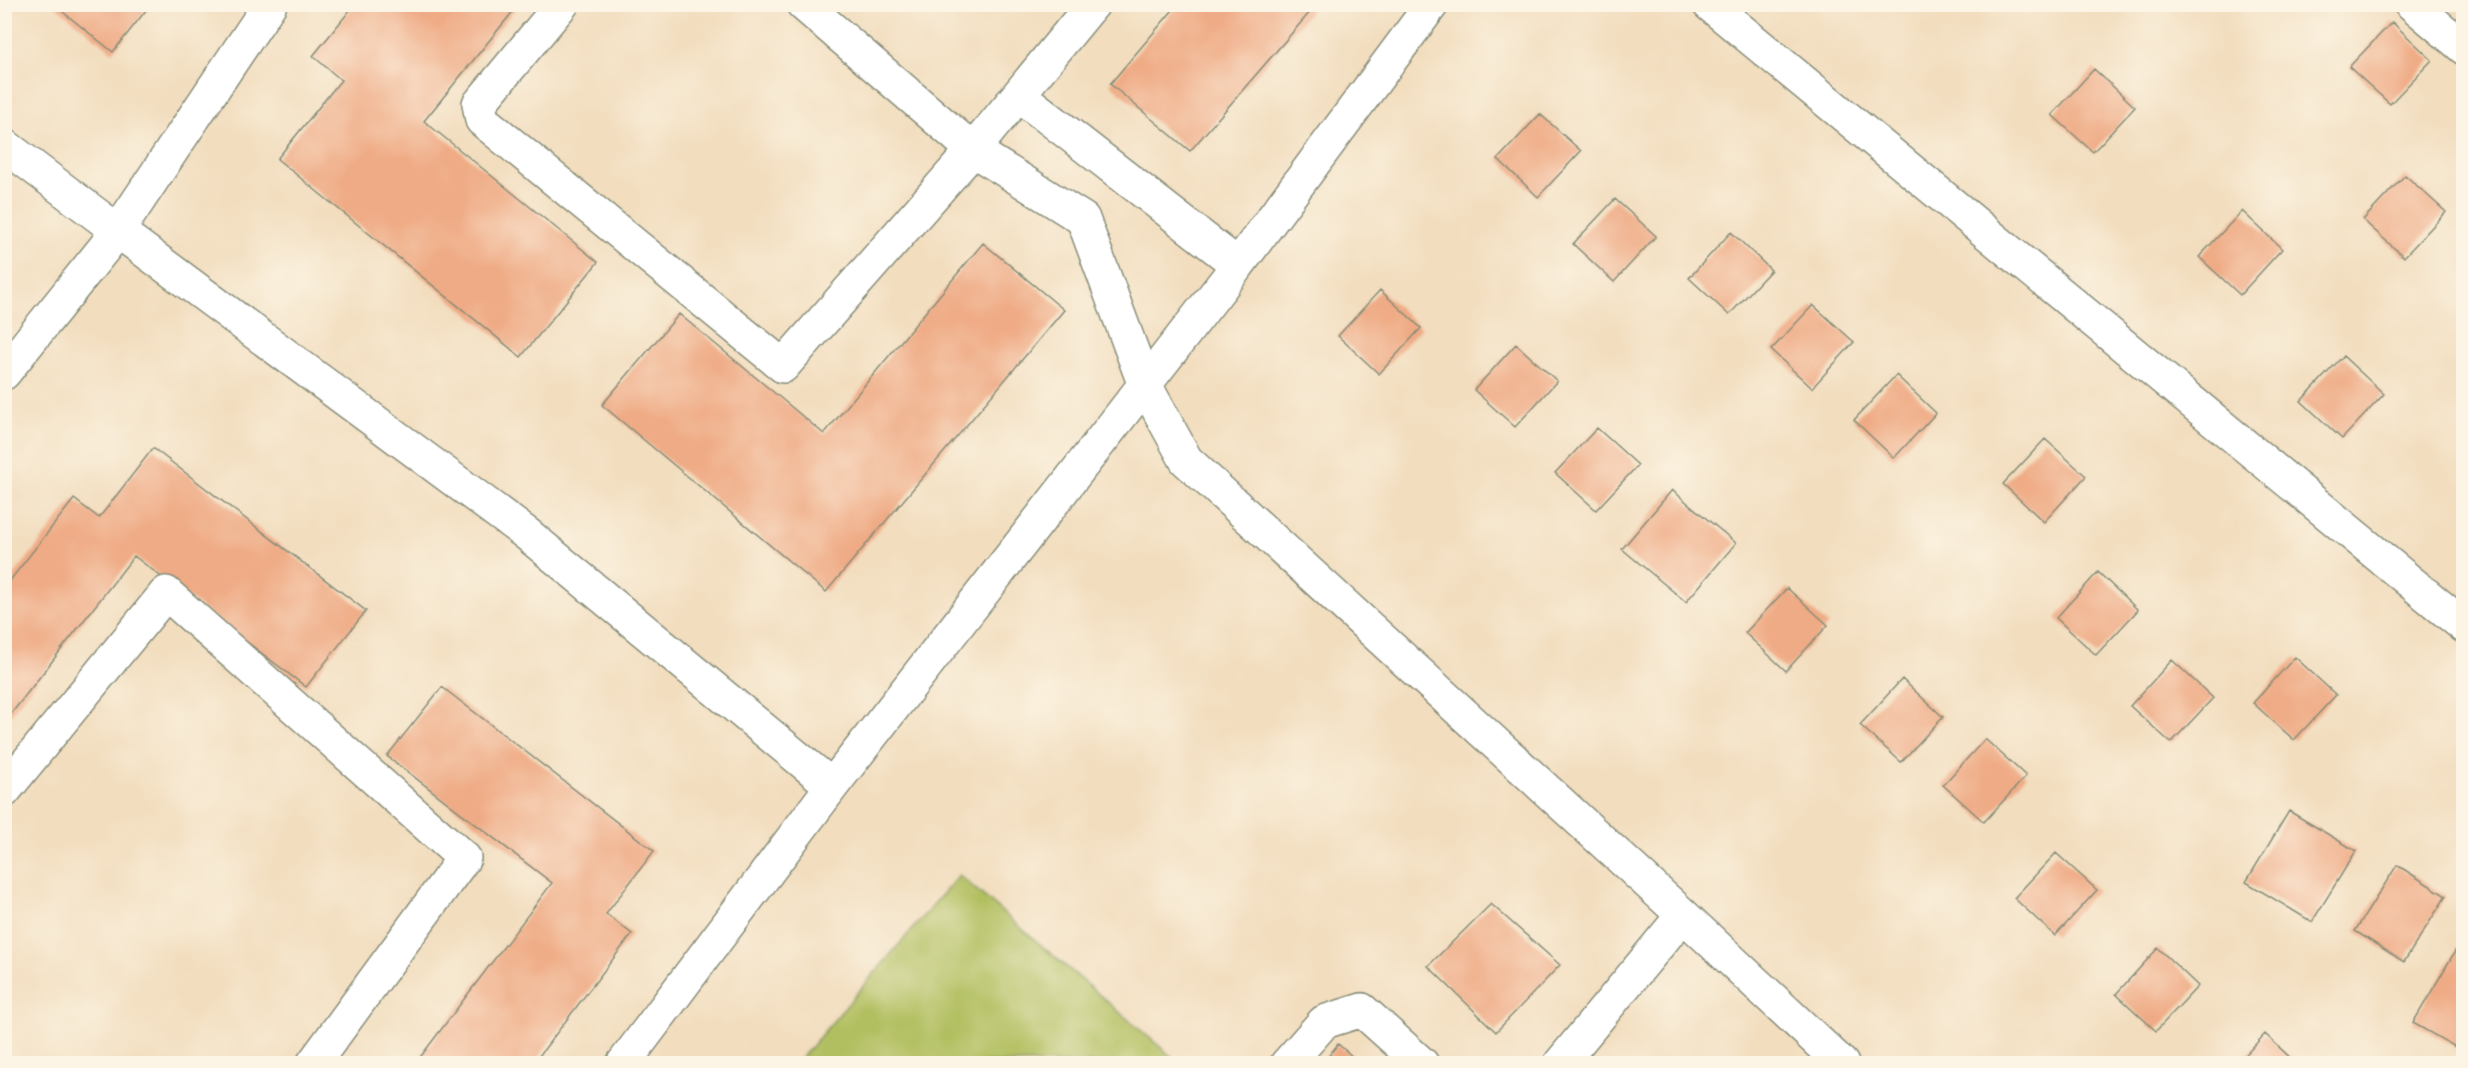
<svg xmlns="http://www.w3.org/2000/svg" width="2468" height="1068" font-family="Vollkorn,serif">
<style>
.garden{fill:#b2bf61;stroke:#687e4a;stroke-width:1.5}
.building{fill:#efab85}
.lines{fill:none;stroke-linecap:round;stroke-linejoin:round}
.minor-casing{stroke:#888d79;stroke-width:36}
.minor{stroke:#fff;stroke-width:33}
</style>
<rect width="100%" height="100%" fill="#fcf5e5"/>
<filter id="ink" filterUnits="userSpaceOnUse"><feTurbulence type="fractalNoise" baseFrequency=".0167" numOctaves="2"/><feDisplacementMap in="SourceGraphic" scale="12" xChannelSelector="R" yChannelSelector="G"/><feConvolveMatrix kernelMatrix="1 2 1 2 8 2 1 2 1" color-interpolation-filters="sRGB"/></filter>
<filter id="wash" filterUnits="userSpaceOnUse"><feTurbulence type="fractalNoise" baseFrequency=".008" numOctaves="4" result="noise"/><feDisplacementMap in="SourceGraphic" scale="24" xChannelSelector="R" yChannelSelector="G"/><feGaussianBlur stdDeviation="1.35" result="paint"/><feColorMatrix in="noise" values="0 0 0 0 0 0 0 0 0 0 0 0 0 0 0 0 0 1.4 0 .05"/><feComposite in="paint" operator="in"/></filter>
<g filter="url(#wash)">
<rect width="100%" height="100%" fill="#f2ddbe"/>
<path class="garden" d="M959 875 1179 1063H797Z"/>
<g id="blocks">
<path class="building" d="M53 4H151L113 52Z
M355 4H519L424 121 598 262 521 357 277 159 341 80 313 56Z
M1178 4H1317L1190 151 1110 84Z
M2392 22 2432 60 2390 104 2349 67Z
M2094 69 2135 107 2093 152 2052 115Z
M1540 114 1581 151 1538 197 1498 159Z
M2405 175 2446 212 2404 257 2363 220Z
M1615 199 1656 236 1614 282 1573 244Z
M2242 211 2282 249 2240 295 2199 257Z
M1731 232 1771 270 1729 315 1689 278Z
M983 243 1064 310 826 592 602 405 679 314 824 434Z
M1380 290 1421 328 1379 374 1338 336Z
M1813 305 1854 342 1812 388 1771 350Z
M1516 344 1557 381 1515 427 1474 390Z
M2343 356 2384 394 2342 439 2301 401Z
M1896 375 1936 413 1894 458 1854 420Z
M1597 428 1638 465 1596 510 1555 473Z
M2045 439 2086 476 2044 522 2003 484Z
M153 448 366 611 306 687 134 556 4 723V588L74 499 99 518Z
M1672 490 1736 543 1686 602 1622 549Z
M2098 572 2138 610 2096 655 2056 618Z
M1787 588 1828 625 1786 671 1745 633Z
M2295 657 2336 695 2294 740 2253 703Z
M2172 660 2213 698 2171 743 2130 706Z
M1902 679 1943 717 1901 762 1860 725Z
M442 687 654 851 606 914 632 934 533 1064H415L552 883 387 756Z
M1985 739 2026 776 1984 822 1943 785Z
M2289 811 2356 851 2312 922 2246 882Z
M2056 853 2097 890 2055 936 2014 898Z
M2397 865 2446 896 2404 962 2355 931Z
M1491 904 1560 965 1496 1032 1428 966Z
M2464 936V1052L2413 1023Z
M2158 948 2198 986 2156 1031 2116 994Z
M2265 1034 2297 1064H2237Z
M1338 1044 1361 1064H1322Z"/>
</g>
</g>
<g filter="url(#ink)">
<use href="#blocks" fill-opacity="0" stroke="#888d79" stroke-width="1.5"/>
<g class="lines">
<g class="minor-casing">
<path id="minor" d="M562 4 479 104 482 120 783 366 973 150 803 4
M1093 4 973 150 1083 219 1144 383 1186 460 1683 915 1842 1064
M1709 4 2464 626
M2412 4 2464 48
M1019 95 1238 265
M4 145 118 231 270 4
M4 373 118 231 527 534 832 786 1238 265 1432 4
M4 791 166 593 464 858 313 1064
M623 1064 832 786
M1287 1064 1324 1022 1362 1010 1422 1064
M1560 1064 1683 915"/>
</g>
<use href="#minor" class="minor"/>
</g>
</g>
<rect width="2468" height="1068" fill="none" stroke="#fcf5e5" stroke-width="24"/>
</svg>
